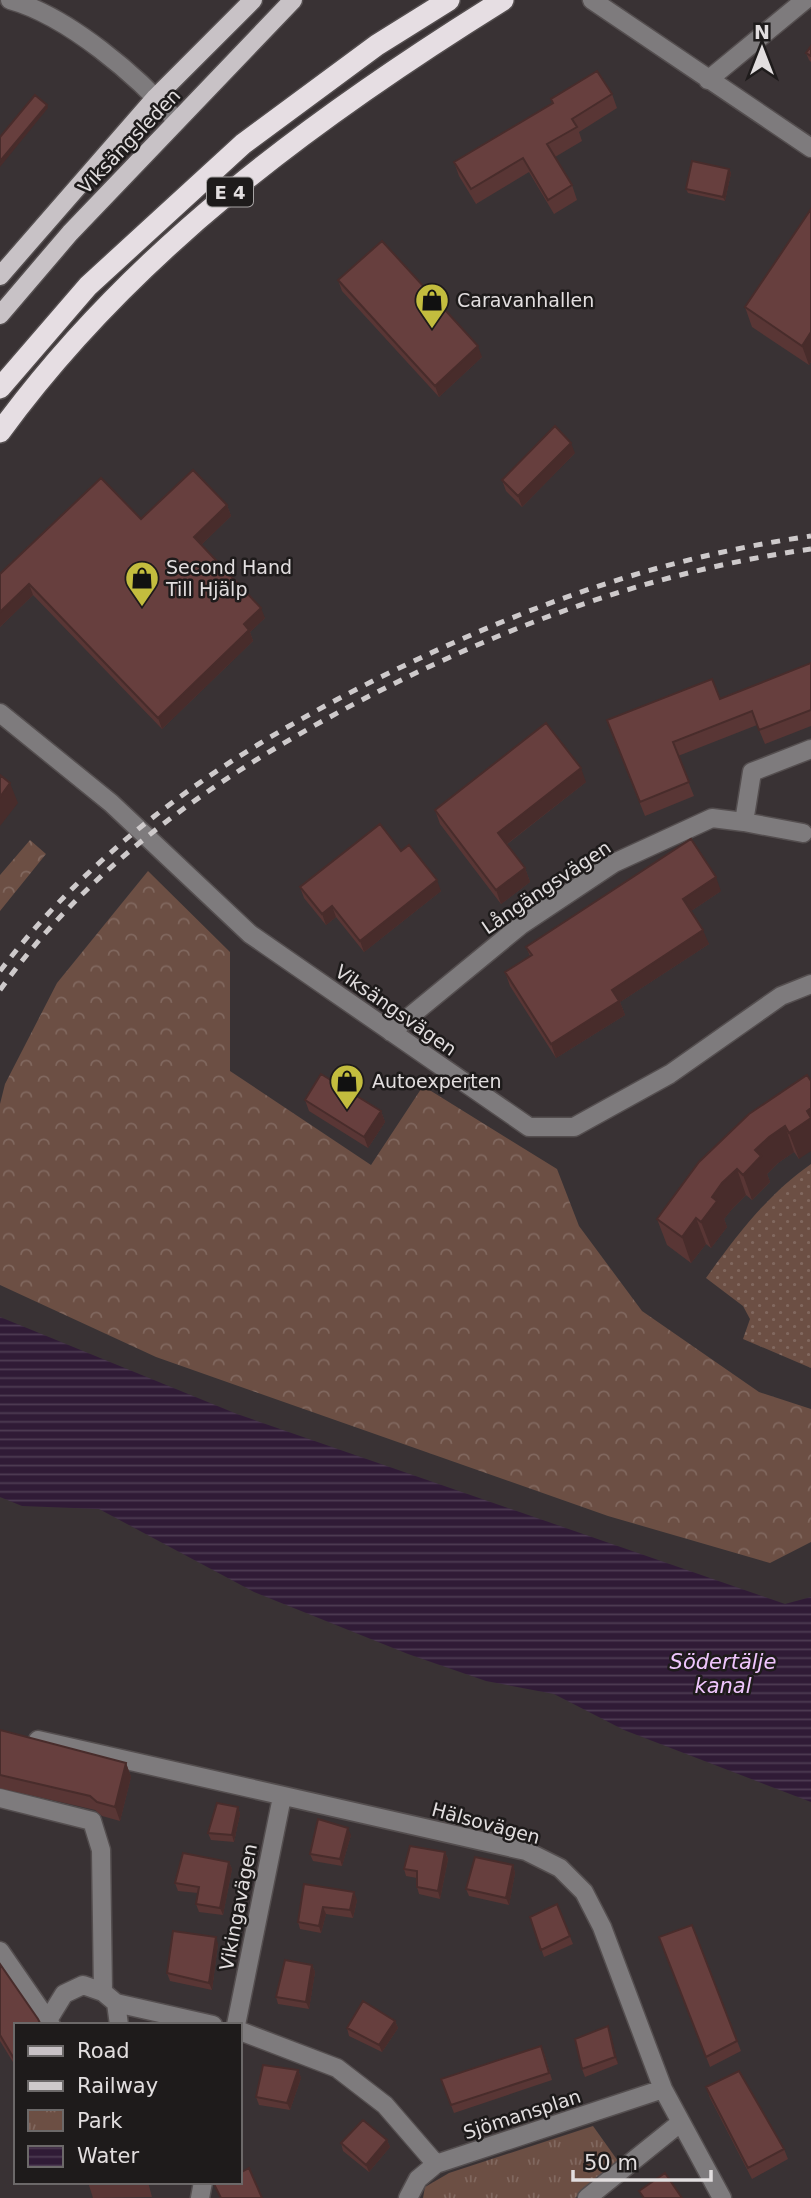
<svg xmlns="http://www.w3.org/2000/svg" width="811" height="2198" font-family="'DejaVu Sans',sans-serif">
<style>
.grass{fill:url(#grass-dots)}
.forest{fill:url(#forest-crowns)}
.park{fill:url(#park-tufts)}
.water{fill:url(#water-rules)}
.lines{fill:none;stroke-linecap:round;stroke-linejoin:round}
.minor-casing{stroke:#544e4f;stroke-width:21}
.major-casing{stroke:#544e4f;stroke-width:21}
.highway-casing{stroke:#544e4f;stroke-width:24}
.minor{stroke:#7e7b7d;stroke-width:18}
.major{stroke:#c8c2c6;stroke-width:18}
.highway{stroke:#e6dee3;stroke-width:21}
.rail{stroke:#cecacb;stroke-width:5;stroke-dasharray:9 9;stroke-linecap:butt}
.wall{fill:#593635}
.shaded-wall{fill:#482c2b}
.building{fill:#673f3e;stroke:#482c2b;stroke-width:2}
.labels{text-anchor:middle;dominant-baseline:central;stroke-width:5;stroke-linejoin:round;paint-order:stroke}
.shield{fill:#1e1b1b;stroke:#a7a4a4;stroke-width:2}
.shield-label{font-size:18px;font-weight:bold;fill:#e2dedf}
.street-label{font-size:19px;fill:#e2dedf;stroke:#1e1b1b}
.poi-label{font-size:19px;fill:#e2dedf;stroke:#1e1b1b;text-anchor:start}
.water-label{font-size:21px;font-style:italic;fill:#efc5fd;stroke:#1e1b1b}
</style>
<defs>
<pattern id="grass-dots" width="8" height="8" patternUnits="userSpaceOnUse" patternTransform="scale(1.75)"><rect width="8" height="8" fill="#6c4f44"/><path d="M2 2h.1M6 6h.1" fill="none" stroke="#81685f" stroke-width="1.8" stroke-linecap="round"/></pattern>
<pattern id="forest-crowns" width="20" height="18" patternUnits="userSpaceOnUse" patternTransform="scale(1.75)"><rect width="20" height="18" fill="#6c4f44"/><path d="M2 6a3 3 0 1 1 6 0M12 15a3 3 0 1 1 6 0" fill="none" stroke="#81685f"/></pattern>
<pattern id="park-tufts" width="24" height="20" patternUnits="userSpaceOnUse" patternTransform="scale(1.75)"><rect width="24" height="20" fill="#6c4f44"/><path d="M3 7l-1-3M5 7V3M7 7l1-3M15 17l-1-3M17 17v-4M19 17l1-3" fill="none" stroke="#81685f"/></pattern>
<pattern id="water-rules" width="6" height="5" patternUnits="userSpaceOnUse" patternTransform="scale(1.75)"><rect width="6" height="5" fill="#301b36"/><path d="M0 2.5h6" fill="none" stroke="#4e3c53"/></pattern>
</defs>
<rect width="100%" height="100%" fill="#393234"/>
<path class="grass" d="M811 1164V1368L743 1339 750 1319 743 1306 706 1278C737 1235 767 1195 811 1164Z"/>
<path class="forest" d="M30 840 46 854 0 911V875Z
M148 871 230 952V1071L371 1165 423 1086 557 1169 579 1226 642 1311 759 1392 811 1409V1542L770 1563 608 1516 156 1357 0 1285V1104L5 1084 57 983Z"/>
<path class="park" d="M593 2126 618 2161 575 2198H423L425 2187 449 2173Z"/>
<path class="water" d="M0 1317 237 1414 785 1604 811 1597V1802L624 1730 554 1694 486 1681 408 1654 254 1592 99 1509 22 1506 0 1497Z"/>
<g class="lines">
<g class="minor-casing">
<path id="minor" d="M10 0C68 16 138 76 177 121
M592 0 811 148
M708 80 805 0
M0 713 111 803 250 934 529 1127H574L670 1074 781 996 811 984
M744 822 803 833
M391 1032 521 925 614 863 712 818 744 822 752 772 811 749
M38 1740 526 1851 560 1868 584 1892 602 1927 663 2089 722 2198
M0 1798 92 1821 101 1850 103 1992 116 2003 213 2025
M0 1951 51 2025
M116 2003 119 2025
M48 2020 64 1994 83 1985 103 1992
M236 2025 282 1797
M240 2031 337 2068 385 2105 436 2164
M200 2198 203 2182
M408 2198 418 2179 436 2164 663 2089
M587 2198 680 2123"/>
</g>
<g class="major-casing">
<path id="major" d="M0 276 156 97 253 0
M0 315 70 233 293 0"/>
</g>
<g class="highway-casing">
<path id="highway" d="M0 388 88 286 243 144 377 45 449 0
M0 432C132 251 315 117 503 0"/>
</g>
<use href="#minor" class="minor"/>
<use href="#major" class="major"/>
<use href="#highway" class="highway"/>
<path class="rail" d="M0 971C103 836 240 746 391 672 528 605 659 558 811 536
M0 990C91 863 218 776 354 704 499 628 648 572 811 549"/>
</g>
<path class="wall" d="M811 46V62L809 60 806 53Z
M612 94 617 108 579 132 582 141 555 157 572 185 577 200 554 214 529 172 476 204 459 176 454 162 552 104 551 99Z
M729 169 731 173 725 201 688 193 686 189Z
M811 209V362L809 365 752 327 745 307Z
M338 280 482 357 439 397 342 291Z
M575 453 522 507 506 491 502 480Z
M227 505 231 516 201 545 265 618 250 632 253 641 162 729 33 595 0 627V574L141 519Z
M811 663V726L765 744 757 725 678 756 694 796 645 816 612 734 720 699Z
M586 782 506 845 525 868 530 882 501 904 440 824 435 810Z
M401 851 441 891 364 952 336 917 326 925 304 898 300 887Z
M721 891 691 911 709 944 620 1002 625 1015 556 1058 510 986 505 972 530 956 526 947Z
M807 1075 799 1159 794 1152 778 1163 767 1174 770 1182 752 1200 746 1195 732 1209 724 1219 727 1227 711 1248 706 1244 691 1263 667 1245 657 1219Z
M305 1100 381 1111 385 1122 368 1148 309 1111Z
M0 1730 126 1763 131 1777 120 1821 102 1816 95 1810 0 1788Z
M238 1807 240 1814 234 1842 211 1840 208 1833Z
M351 1835 342 1866 313 1861 310 1854Z
M445 1852 448 1859 440 1899 419 1894 417 1887V1878L406 1876 404 1869Z
M229 1862 232 1869 223 1915 199 1912 196 1904 198 1893 178 1891 175 1883Z
M513 1865 515 1873 509 1905 469 1896 466 1889Z
M304 1884 357 1900 353 1918 326 1914 321 1933 300 1929 298 1922Z
M557 1904 573 1944 544 1957 530 1917Z
M692 1925 741 2051 710 2067 659 1937Z
M218 1944 212 1990 170 1981 167 1973Z
M0 1964 16 2025V2067L0 2041Z
M312 1965 315 1972 309 2009 278 2004 276 1997Z
M395 2021 398 2028 382 2052 349 2036 347 2028Z
M608 2026 618 2064 585 2077 582 2069Z
M544 2053 552 2080 454 2113 441 2079Z
M298 2070 301 2078 290 2110 259 2105 256 2097Z
M706 2087 784 2149 788 2159 752 2179 710 2098Z
M387 2140 390 2147 369 2172 343 2151 341 2143Z
M88 2182H148L152 2197 93 2198Z"/>
<path class="shaded-wall" d="M47 105 48 108 0 167V161Z
M729 169 731 173 725 201 723 197Z
M811 332V362L809 365 802 346Z
M478 346 482 357 439 397 435 386Z
M571 443 575 453 522 507 518 496Z
M227 505 231 516 198 548 194 537Z
M29 584 33 595 0 627V612Z
M261 608 265 618 250 632 253 641 162 729 158 718 244 624Z
M581 768 586 782 503 847 498 833Z
M10 783 18 803 0 826V797Z
M525 868 530 882 501 904 496 890Z
M716 877 721 891 688 913 683 899Z
M437 880 441 891 364 952 360 941Z
M332 906 336 917 326 925 322 914Z
M703 930 709 944 620 1002 625 1015 556 1058 551 1044 612 990Z
M811 1108V1151L799 1159 789 1133 807 1111Z
M381 1111 385 1122 368 1148 364 1137Z
M785 1126 794 1152 778 1163 767 1174 770 1182 752 1200 743 1175 755 1150 769 1137Z
M737 1169 746 1195 732 1209 724 1219 727 1227 711 1248 701 1222 712 1197 722 1183Z
M696 1218 706 1244 691 1263 682 1237Z
M126 1763 131 1777 120 1821 115 1807Z
M238 1807 240 1814 234 1842 232 1835Z
M348 1828 351 1835 342 1866 340 1859Z
M445 1852 448 1859 440 1899 438 1891Z
M229 1862 232 1869 223 1915 220 1908Z
M513 1865 515 1873 509 1905 506 1898Z
M354 1892 357 1900 353 1918 350 1910Z
M323 1907 326 1914 321 1933 319 1926Z
M216 1937 218 1944 212 1990 209 1983Z
M312 1965 315 1972 309 2009 306 2002Z
M395 2021 398 2028 382 2052 379 2045Z
M608 2026 611 2034 618 2064 615 2057Z
M298 2070 301 2078 290 2110 287 2103Z
M387 2140 390 2147 369 2172 366 2165Z"/>
<path class="building" d="M811 46V56L806 53Z
M597 71 612 94 572 119 577 127 547 144 572 185 548 200 523 158 471 189 454 162 553 103 551 99Z
M35 95 47 105 0 161V137Z
M692 161 729 169 723 197 686 189Z
M811 209V332L802 346 745 307Z
M382 241 478 346 435 386 338 280Z
M555 426 571 443 518 496 502 480Z
M193 470 227 505 194 537 261 608 244 624 249 630 158 718 29 584 0 612V574L101 478 141 519Z
M811 663V710L759 730 752 711 673 742 689 782 640 802 607 720 712 679 720 699Z
M546 723 581 768 498 833 525 868 496 890 435 810Z
M0 775 10 783 0 797Z
M380 824 401 851 409 845 437 880 360 941 332 906 322 914 300 887Z
M691 839 716 877 683 899 703 930 612 990 619 1001 551 1044 505 972 532 955 526 947Z
M321 1074 381 1111 364 1137 305 1100Z
M807 1075 811 1081V1108L807 1111 811 1118 789 1133 785 1126 769 1137 755 1150 761 1156 743 1175 737 1169 722 1183 712 1197 717 1201 701 1222 696 1218 682 1237 657 1219 699 1162 749 1114Z
M0 1730 126 1763 115 1807 97 1802 90 1796 0 1775Z
M217 1803 238 1807 232 1835 208 1833Z
M318 1819 348 1828 340 1859 310 1854Z
M410 1846 445 1852 438 1891 417 1887V1871L404 1869Z
M183 1853 229 1862 220 1908 196 1904 199 1887 175 1883Z
M475 1857 513 1865 506 1898 466 1889Z
M304 1884 354 1892 350 1910 323 1907 319 1926 298 1922Z
M557 1904 570 1936 541 1950 530 1917Z
M692 1925 737 2041 706 2057 659 1937Z
M173 1931 216 1937 209 1983 167 1973Z
M285 1960 312 1965 306 2002 276 1997Z
M0 1964 38 2019 41 2025H16V2062L0 2035Z
M363 2001 395 2021 379 2045 347 2028Z
M163 2023 183 2025H163Z
M608 2026 615 2057 582 2069 575 2039Z
M541 2046 549 2073 451 2105 441 2079Z
M263 2065 298 2070 287 2103 256 2097Z
M739 2071 784 2149 748 2168 706 2087Z
M363 2120 387 2140 366 2165 341 2143Z
M249 2168 262 2198H221L214 2184 218 2182H240V2173Z
M665 2173 682 2198H644L639 2191Z"/>
<defs>
<g id="shop-pin" transform="scale(1.75)"><path d="M0 17L-7.5 6A9.5 9.5 0 1 1 7.5 6Z" fill="#c3bd3e" stroke="#1e1b1b"/><path d="M-5-2.5h2.3a2.7 3.5 0 0 1 5.4 0H5L5.5 6h-11ZM-1.5-2.5h3a1.5 2.3 0 0 0-3 0Z" fill="#111"/></g>
</defs>
<g fill-rule="evenodd">
<use href="#shop-pin" x="432" y="300"/>
<use href="#shop-pin" x="142" y="578"/>
<use href="#shop-pin" x="347" y="1081"/>
</g>
<g class="labels">
<rect class="shield" x="207" y="177.5" width="46" height="29" rx="5"/>
<g class="shield-label">
<text x="230" y="192">E 4</text>
</g>
<g class="street-label">
<text transform="translate(129 141) rotate(-46)">Viksängsleden</text>
<text transform="translate(546 887) rotate(-34)">Långängsvägen</text>
<text transform="translate(396 1010) rotate(35)">Viksängsvägen</text>
<text transform="translate(486 1823) rotate(15)">Hälsovägen</text>
<text transform="translate(238 1907) rotate(-79)">Vikingavägen</text>
<text transform="translate(522 2114) rotate(-18)">Sjömansplan</text>
</g>
<g class="poi-label">
<text x="457" y="300">Caravanhallen</text>
<text x="166" y="567">Second Hand<tspan x="166" dy="22">Till Hjälp</tspan></text>
<text x="372" y="1081">Autoexperten</text>
</g>
<g class="water-label">
<text x="723" y="1662">Södertälje<tspan x="723" dy="24">kanal</tspan></text>
</g>
</g>
<rect x="14" y="2023" width="228" height="161" fill="#1e1b1b" stroke="#6c6969" stroke-width="2"/>
<rect x="28" y="2046" width="35" height="10" fill="#c8c2c6" stroke="#6c6969" stroke-width="2"/>
<text x="77" y="2058" font-size="21" fill="#e2dedf">Road</text>
<rect x="28" y="2081" width="35" height="10" fill="#cecacb" stroke="#6c6969" stroke-width="2"/>
<text x="77" y="2093" font-size="21" fill="#e2dedf">Railway</text>
<rect x="28" y="2110" width="35" height="21" fill="url(#park-tufts)" stroke="#6c6969" stroke-width="2"/>
<text x="77" y="2128" font-size="21" fill="#e2dedf">Park</text>
<rect x="28" y="2146" width="35" height="21" fill="url(#water-rules)" stroke="#6c6969" stroke-width="2"/>
<text x="77" y="2163" font-size="21" fill="#e2dedf">Water</text>
<g transform="translate(762 49)" stroke="#1e1b1b" stroke-width="5" paint-order="stroke">
<path d="M0-5L12 26L0 18L-12 26Z" fill="#e2dedf"/>
<text y="-10" font-size="19" font-weight="bold" text-anchor="middle" fill="#e2dedf">N</text>
</g>
<path d="M573 2170v10h138v-10" fill="none" stroke="#e2dedf" stroke-width="3.5"/>
<text x="584" y="2170" font-size="21" fill="#e2dedf" stroke="#1e1b1b" stroke-width="5" paint-order="stroke">50 m</text>
</svg>
